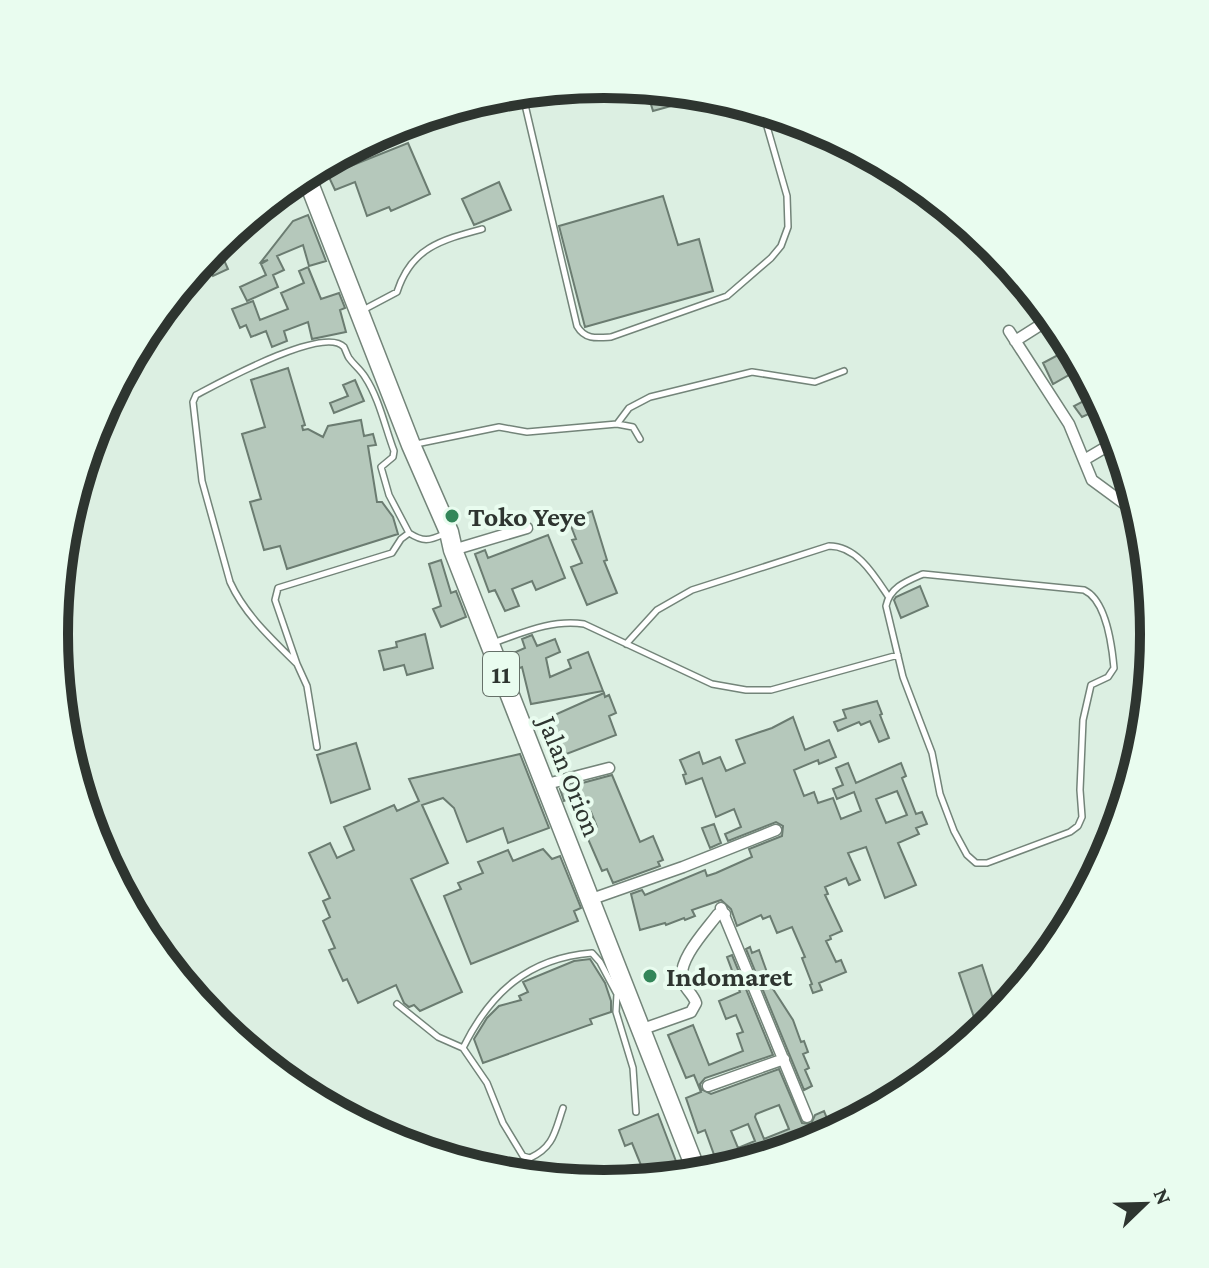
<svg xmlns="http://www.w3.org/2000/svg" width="1209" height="1268" font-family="'Crimson Pro',serif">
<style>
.building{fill:#b5c8bb;stroke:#6b7c71;stroke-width:2;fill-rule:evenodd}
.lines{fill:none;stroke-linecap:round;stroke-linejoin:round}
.service-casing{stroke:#738479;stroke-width:8}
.minor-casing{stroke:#738479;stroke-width:13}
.trunk-casing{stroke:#738479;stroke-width:21}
.service{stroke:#fff;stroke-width:5}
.minor{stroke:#fff;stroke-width:10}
.trunk{stroke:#fff;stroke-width:18}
.poi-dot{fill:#338659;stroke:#e9fcef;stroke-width:3}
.labels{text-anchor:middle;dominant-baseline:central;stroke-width:8;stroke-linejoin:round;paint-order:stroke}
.shield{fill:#e9fcef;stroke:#667169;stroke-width:2}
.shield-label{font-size:26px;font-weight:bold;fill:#2e3530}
.poi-label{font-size:28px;font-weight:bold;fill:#2e3530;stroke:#e9fcef;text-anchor:start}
.street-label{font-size:28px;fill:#2e3530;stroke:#e9fcef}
.rim{fill:none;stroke:#2e3530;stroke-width:10}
</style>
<rect width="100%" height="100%" fill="#dcefe2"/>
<path class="building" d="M646 88 710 94 711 95 653 111Z
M408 143 430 194 391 211 389 207 367 216 355 182 335 190 328 175Z
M499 182 511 210 474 225 462 199Z
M663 196 678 245 699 239 713 291 585 327 559 226Z
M308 215 326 261 309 266 303 245 277 256 284 270 273 275 278 287 247 301 240 287 266 275 261 264 268 260 261 262 293 221Z
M220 251 228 269 213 276 205 258Z
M308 267 321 299 339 293 345 308 340 310 346 332 312 339 308 322 284 331 287 341 272 347 266 331 251 337 246 325 240 328 232 309 253 301 260 320 288 309 281 293 304 283 299 271Z
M1071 348 1081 368 1053 384 1043 363Z
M288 368 305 425 302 426 303 430 308 429 323 437 328 426 361 420 364 436 373 434 376 445 368 446 377 502H382L393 517 398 534 287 569 280 546 264 550 250 502 261 499 242 434 265 427 251 380Z
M355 380 364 401 334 413 330 403 348 396 343 385Z
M1097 394 1104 407 1082 417 1074 406Z
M592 511 607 560 604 561 617 593 587 605 571 567 582 563 572 540 576 539 569 521Z
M548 535 565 578 536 590 532 581 512 589 519 606 505 611 495 590 489 592 475 554 485 550 488 558Z
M441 560 451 593 456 591 466 617 441 627 433 609 441 606 429 564Z
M920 586 928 606 901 618 894 600 896 597Z
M425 634 433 668 407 675 404 665 384 670 379 651 397 647 396 642Z
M532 635 537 646 555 639 560 652 546 658 550 677 571 668 568 660 588 652 603 691 531 704 522 667 517 669 511 654 525 648 522 639Z
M604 693 605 697 609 695 616 713 609 716 616 735 556 758 541 721Z
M877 701 882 714 880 715 889 738 879 742 870 721 861 725 859 722 838 731 834 722 846 718 843 710Z
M793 717 805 750 829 740 836 757 819 764 818 760 794 770 804 796 814 792 818 803 833 798 841 819 861 811 854 792 837 799 833 789 843 785 836 768 848 763 856 783 901 763 906 776 902 778 916 814 922 812 927 824 916 828 919 834 898 843 916 885 885 898 866 847 848 853 860 880 849 885 846 878 825 887 828 894 825 895 842 931 830 936 831 939 826 941 836 962 841 960 846 972 819 983 822 990 813 993 810 985 812 984 802 958 805 957 792 927 777 933 770 916 763 919 761 915 737 926 731 909 721 900 692 910 695 916 685 920 684 918 666 925 665 923 640 930 631 894 642 890 645 895 705 870 707 876 716 873 752 857 749 849 782 836 783 826 776 822 728 841 725 834 741 827 734 809 716 817 702 778 686 784 683 775 686 774 680 760 699 752 703 764 720 757 726 771 745 763 736 740 772 728ZM897 791 907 815 886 823 876 799Z
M356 743 370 789 331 803 317 755Z
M520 754 549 828 508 843 503 828 467 842 454 808 443 798 422 805 448 863 411 879 462 992 420 1011 414 1005 409 1007 404 1003 396 985 358 1003 347 979 343 981 329 950 335 948 323 921 330 917 323 901 330 898 309 853 330 843 337 858 354 850 344 827 394 805 397 811 419 801 409 779Z
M612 775 640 842 653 836 663 860 658 862 660 866 613 883 607 869 602 871 585 832 597 827 591 812 578 817 571 798 564 801 560 789Z
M714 824 721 843 710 848 702 828Z
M543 849 552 859 560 856 581 908 574 911 578 921 471 964 444 896 461 889 458 883 483 873 478 862 508 850 513 861Z
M750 947 752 953 759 950 773 989 793 1020 801 1042 804 1041 808 1052 803 1054 809 1068 805 1070 812 1086 804 1090 746 949Z
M732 955 773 1055 705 1078 700 1084 701 1089 711 1094 779 1069 802 1123 811 1124 815 1115 824 1111 833 1133 796 1148 794 1142 759 1156 760 1159 720 1171 705 1130 698 1133 686 1098 701 1092 694 1075 686 1078 668 1035 693 1025 709 1065 743 1051 737 1034 743 1032 736 1015 726 1019 719 1001 740 992 727 957ZM779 1105 789 1129 764 1139 755 1117 756 1114ZM748 1124 755 1141 738 1148 731 1131Z
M590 959 605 983 611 1001V1012L590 1019 592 1024 483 1063 474 1039 487 1018 499 1006 521 1000 519 996 528 992 523 982 574 961Z
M982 965 999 1017 980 1035 959 973Z
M658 1114 682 1177 616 1183V1180L643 1170 632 1143 625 1146 619 1130Z"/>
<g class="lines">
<g class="service-casing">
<path id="service" d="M522 92 577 326C585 340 597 338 611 337L727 296 771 258 781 246 788 227 787 196 762 109
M363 310 397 292C411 248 441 240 482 229
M617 424 633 427 640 439
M416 444 499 427 527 432 617 424 629 408 650 397 752 372 815 382 844 371
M409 533 389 495 381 467 393 457 394 451C385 427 379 398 365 377 361 370 354 365 349 358 347 355 346 351 344 347 324 325 219 383 196 395L193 402 202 481 230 582C245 615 272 639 297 664L275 600 278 588 392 553 401 539 409 533C423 542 429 541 444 534
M923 574 1084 590C1106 600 1112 646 1114 668L1108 677 1091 685 1083 720 1080 790 1082 817 1078 826 1070 832 987 863H976L967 855 954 831 940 794 932 753 903 677 886 606C890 587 907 581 923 574Z
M493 643C522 633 552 619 584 624L712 684 746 690H771L898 655
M626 644 657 610 692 590 829 546C857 546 874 575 888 596
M297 664 307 686 317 747
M617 994 616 1012 633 1068 636 1112
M397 1004 438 1037 463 1048 487 1083 503 1123 523 1156 530 1158C554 1147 555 1131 563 1108
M463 1048C490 993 528 958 592 953L600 962 617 994 621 996"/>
</g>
<g class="minor-casing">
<path id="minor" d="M1009 331 1069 424 1092 480 1141 516
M1015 341 1053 317
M1084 460 1118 440
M453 550 527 528
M543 785 609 768
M589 900 683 867 776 830
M721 908 807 1117
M640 1030 691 1012 696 1003C693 994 686 990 683 982 675 962 707 929 718 914H725
M966 1044 967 1046
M708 1086 784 1059"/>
</g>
<g class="trunk-casing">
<path id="trunk" d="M305 173 411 445 449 532 453 550 698 1175"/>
</g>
<use href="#service" class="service"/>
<use href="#minor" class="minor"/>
<use href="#trunk" class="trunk"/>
</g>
<g class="poi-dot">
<circle cx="452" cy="516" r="8"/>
<circle cx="650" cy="976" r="8"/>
</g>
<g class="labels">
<rect class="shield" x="483" y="652" width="36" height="44" rx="6"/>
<g class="shield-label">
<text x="501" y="674">11</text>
</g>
<g class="poi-label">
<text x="468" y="516">Toko Yeye</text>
<text x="666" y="976">Indomaret</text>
</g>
<g class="street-label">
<text transform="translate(570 776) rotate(68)">Jalan Orion</text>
</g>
</g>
<path d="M0 0H1209V1268H0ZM68 634a536 536 0 1 1 1072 0a536 536 0 1 1-1072 0Z" fill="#e9fcef" fill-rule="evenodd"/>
<path class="rim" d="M68 634a536 536 0 1 1 1072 0a536 536 0 1 1-1072 0Z"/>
<g transform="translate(1145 1204) rotate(67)" stroke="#e9fcef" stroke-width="6" paint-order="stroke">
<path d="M0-6L14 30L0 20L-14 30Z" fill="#2e3530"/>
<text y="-12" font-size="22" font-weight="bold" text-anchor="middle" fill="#2e3530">N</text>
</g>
</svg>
